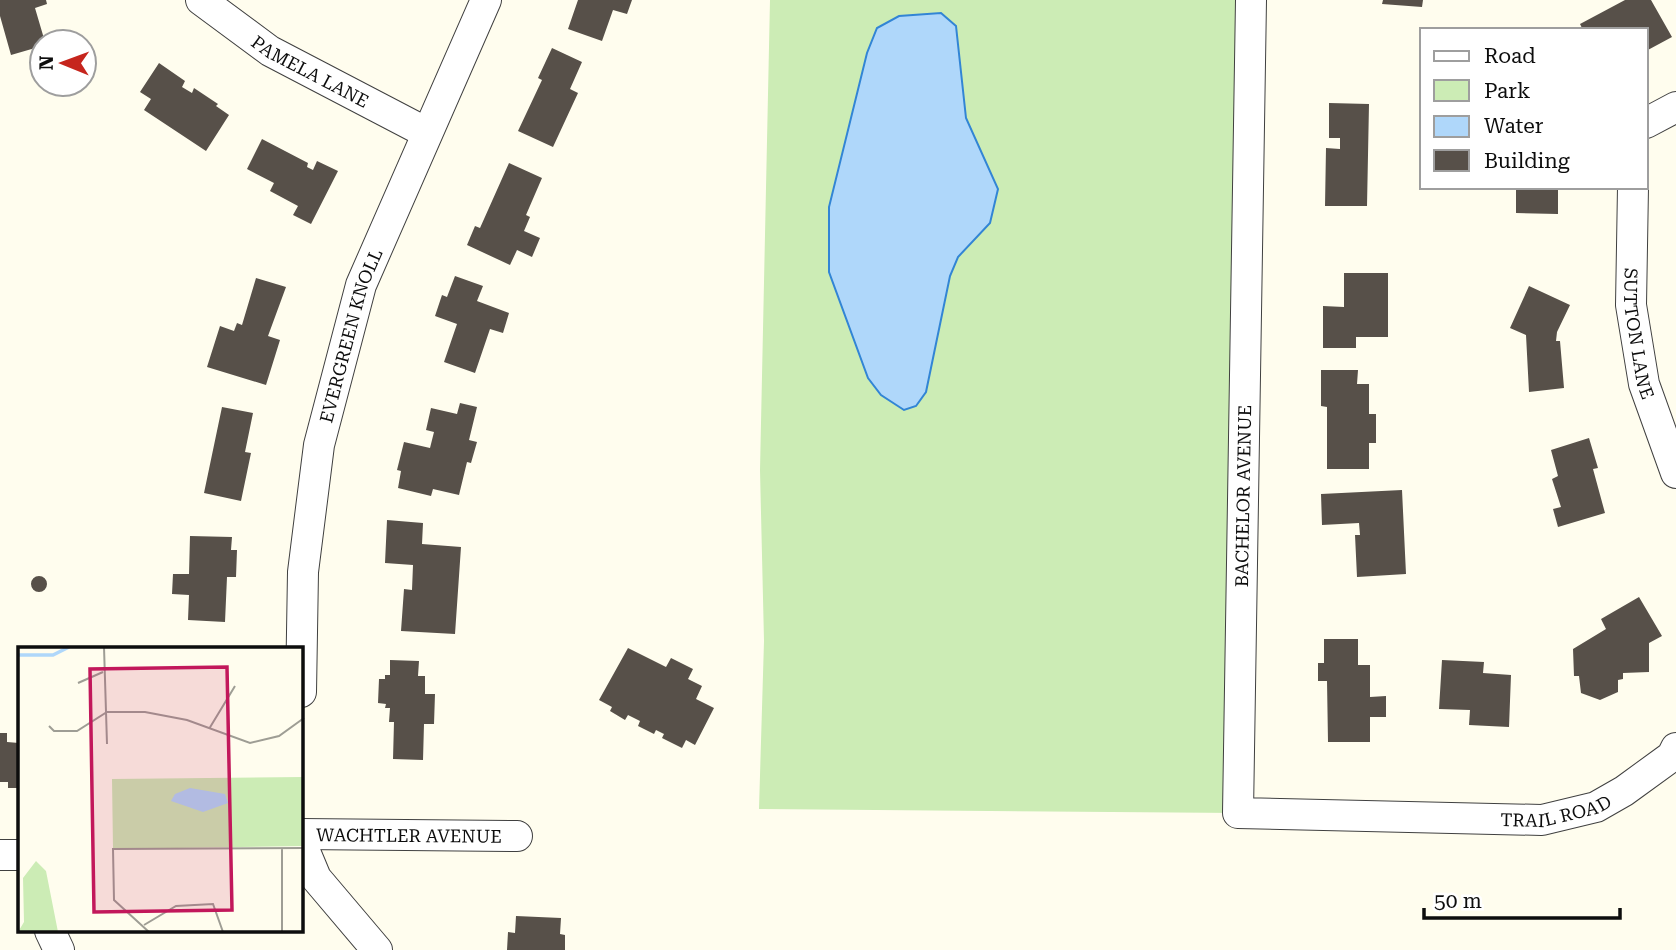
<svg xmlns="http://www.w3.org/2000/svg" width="1676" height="950" font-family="'Roboto Serif',serif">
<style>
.green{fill:#ccecb5}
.water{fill:#afd7fa;stroke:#3285d5;stroke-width:2}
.building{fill:#575049}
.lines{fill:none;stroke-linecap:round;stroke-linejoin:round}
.street-casing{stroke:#404040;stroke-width:32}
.street{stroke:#fff;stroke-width:30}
.labels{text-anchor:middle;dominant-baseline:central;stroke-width:7;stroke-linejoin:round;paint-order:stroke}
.street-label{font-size:18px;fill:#0d0d0d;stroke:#fff}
.inset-river{fill:none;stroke:#afd7fa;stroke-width:3.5}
.inset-road{fill:none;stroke:#9e9d94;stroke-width:2}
.view{fill:#c2185b;fill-opacity:0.15;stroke:#c2185b;stroke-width:3.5}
.inset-edge{fill:none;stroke:#0d0d0d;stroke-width:3.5}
</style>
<rect width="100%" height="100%" fill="#fffdee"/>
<path class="green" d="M770 0H1236L1223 788 1238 813 759 809 764 641 760 470Z"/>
<path class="water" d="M941 13 956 26 966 118 998 189 990 223 958 257 950 276 926 392 916 406 904 410 881 395 868 378 829 272V207L867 53 877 28 899 16Z"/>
<path class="building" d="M0 0H46L47 4 35 8 45 42H42V46L11 55 0 16Z
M578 0H632L627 14 613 10 602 41 568 29Z
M1383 0H1423L1422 7 1382 4Z
M1625 0H1651L1672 37 1646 51V30H1583L1580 24Z
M552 48 582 62 570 89 578 93 553 147 518 131 542 80 538 78Z
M159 63 185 81 182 87 192 93 194 88 218 104 216 106 229 115 206 151 144 110 151 99 140 92Z
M1329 103 1369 104 1367 206H1325L1326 148 1340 149V138H1329Z
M262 139 308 163 307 167 313 170 317 161 338 171 311 224 293 215 298 206 270 191 274 183 247 169Z
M509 163 542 178 526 215 530 217 524 231 540 238 532 257 517 250 510 265 467 245 475 226 480 228Z
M1516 187H1563V190H1558V214L1516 213Z
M1344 273H1388V337H1356V348H1323V306L1344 307Z
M455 276 483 286 477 301 509 313 503 333 490 329 475 373 444 362 457 324 435 316 442 295 447 297Z
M256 278 286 287 268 336 280 340 266 385 207 367 220 326 234 331 237 323 242 325Z
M1529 286 1570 305 1557 332 1556 341H1560L1564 388 1529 392 1526 335 1510 328Z
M1321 370H1358L1357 384H1369V414H1376V443H1369V469H1327V407L1321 406Z
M460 403 477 407 469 440 477 442 471 463 467 462 459 495 433 489 431 496 398 488 401 471 397 470 404 442 430 448 434 432 426 430 431 408 457 414Z
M222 407 253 413 245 452 251 453 241 501 204 493Z
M1589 438 1598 468 1593 469 1605 513 1558 527 1553 509 1561 507 1552 479 1558 476 1551 450Z
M1402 490 1406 574 1357 577 1355 535H1360L1359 523 1322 525 1321 494Z
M387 520 423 523 422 544 461 547 455 634 401 631 404 589 412 590 413 565 385 563Z
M190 536 232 537 231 550H237L236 577H227L225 622 188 620 189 595 172 594 173 574H189Z
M31 584a8 8 0 1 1 16 0a8 8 0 1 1-16 0Z
M1639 597 1662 636 1649 643V672L1623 673V679L1618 680V692L1600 700 1581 693 1579 676H1574L1573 649 1606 629 1601 619Z
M1324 639H1358V665H1370V697L1386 696V717H1370V742H1328L1327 681H1318V663H1324Z
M628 648 666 667 671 658 693 669 688 679 702 686 696 699 714 708 695 745 686 740 682 748 662 738 664 734 656 730 654 734 638 726 640 721 628 715 625 720 610 711 612 707 599 700Z
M390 660 419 661 418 676H425V694H435L434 724H424L423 760 393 759 394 722H389L390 708H385L386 704 378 703 379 679H385V675H390Z
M1442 660 1484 662 1483 673 1511 675 1509 727 1469 725 1470 710 1439 709Z
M0 733H7V742L19 743V788H8V782H0Z
M516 916 561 918 560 934 565 935V950H507L508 932 515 933Z"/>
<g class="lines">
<g class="street-casing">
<g id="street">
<path id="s1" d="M201 0 270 51 427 133"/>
<path id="s2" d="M1251 0 1238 813 1542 820 1596 807 1624 791 1672 756 1676 748"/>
<path d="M1646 123 1676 107"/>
<path id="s3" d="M1633 187 1631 305 1644 384 1676 473"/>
<path id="s4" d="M301 692 303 572 319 445 361 285 486 0"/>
<path id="s5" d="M301 834 517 836"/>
<path d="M301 842 316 878 377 950"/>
<path d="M0 855H19"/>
<path d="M50 931 59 950"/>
</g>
</g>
<use href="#street" class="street"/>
</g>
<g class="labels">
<g class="street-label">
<text stroke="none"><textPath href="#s1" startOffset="131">PAMELA LANE</textPath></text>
<text stroke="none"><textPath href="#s3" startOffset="147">SUTTON LANE</textPath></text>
<text stroke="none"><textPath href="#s4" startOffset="362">EVERGREEN KNOLL</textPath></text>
<text transform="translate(1243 496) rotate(-89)">BACHELOR AVENUE</text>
<text stroke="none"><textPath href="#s2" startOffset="1132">TRAIL ROAD</textPath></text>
<text stroke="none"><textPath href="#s5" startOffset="108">WACHTLER AVENUE</textPath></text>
</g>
</g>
<g transform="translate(18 647)">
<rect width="285" height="285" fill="#fffdee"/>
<path d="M285 130V199L95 202 94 132ZM18 214 28 224 40 285H0L6 275 5 231Z" fill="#ccecb5"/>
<path d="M172 141 207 147 210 156 185 165 153 154 157 147Z" fill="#afd7fa"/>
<path class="inset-river" d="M0 8H35L51 0"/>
<path class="inset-road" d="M86 0 89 97M60 36 85 25M31 79 36 84H59L89 65H127L169 73 232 96 261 89 286 71M191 82 217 39M126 278 158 259 195 257 205 285M131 285 96 253 95 202 286 201M264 285V201"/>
<path class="view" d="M209 20 214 263 76 265 72 22Z"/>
<rect width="285" height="285" class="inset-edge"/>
</g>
<rect x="1420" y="28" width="228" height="161" fill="#ffffff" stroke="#9e9e9e" stroke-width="2"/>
<rect x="1434" y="51" width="35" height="10" fill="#ffffff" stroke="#9e9e9e" stroke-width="2"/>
<text x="1484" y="63" font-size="21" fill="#0d0d0d">Road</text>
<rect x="1434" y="80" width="35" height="21" fill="#ccecb5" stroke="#9e9e9e" stroke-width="2"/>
<text x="1484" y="98" font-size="21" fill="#0d0d0d">Park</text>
<rect x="1434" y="116" width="35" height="21" fill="#afd7fa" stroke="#9e9e9e" stroke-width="2"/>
<text x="1484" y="133" font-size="21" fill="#0d0d0d">Water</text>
<rect x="1434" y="150" width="35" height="21" fill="#575049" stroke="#9e9e9e" stroke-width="2"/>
<text x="1484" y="168" font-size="21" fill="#0d0d0d">Building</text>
<g transform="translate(63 63) rotate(271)"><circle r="33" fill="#ffffff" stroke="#9e9e9e" stroke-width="2"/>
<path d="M0-5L12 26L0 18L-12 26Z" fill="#c6251d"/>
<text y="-10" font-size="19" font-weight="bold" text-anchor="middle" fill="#0d0d0d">N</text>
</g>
<path d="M1424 908v10h196v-10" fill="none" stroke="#0d0d0d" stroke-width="3.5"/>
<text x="1434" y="908" font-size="21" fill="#0d0d0d" stroke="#ffffff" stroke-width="5" paint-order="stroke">50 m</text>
</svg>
